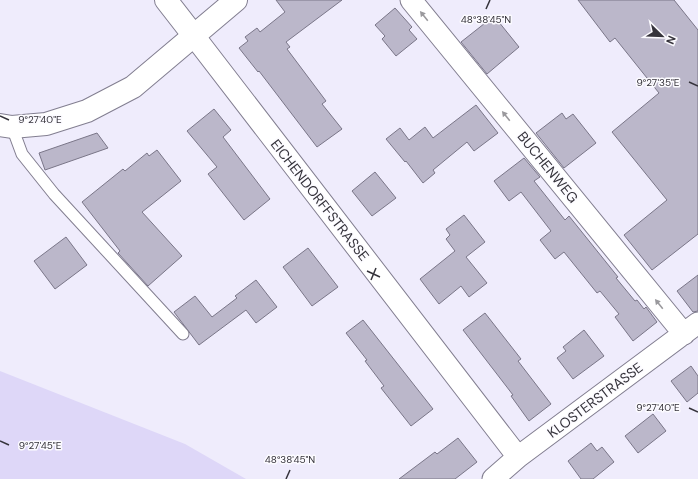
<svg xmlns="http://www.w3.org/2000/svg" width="698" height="479" font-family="'DM Sans',sans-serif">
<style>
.green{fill:#ded7f8}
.building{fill:#bbb7ca;stroke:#7a7688}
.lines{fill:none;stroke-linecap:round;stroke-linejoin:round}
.service-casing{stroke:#827e90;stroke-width:13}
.minor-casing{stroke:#827e90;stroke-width:23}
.tertiary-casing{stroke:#827e90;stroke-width:24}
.secondary-casing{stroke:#827e90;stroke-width:24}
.service{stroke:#fff;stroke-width:11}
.minor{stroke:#fff;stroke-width:21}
.tertiary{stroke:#fff;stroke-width:22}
.secondary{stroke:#fff;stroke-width:22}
.oneway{fill:#9a999d}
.ticks{fill:none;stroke:#35333b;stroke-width:1.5}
.labels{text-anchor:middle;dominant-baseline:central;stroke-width:3;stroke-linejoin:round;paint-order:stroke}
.street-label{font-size:14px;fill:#35333b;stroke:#fcfbff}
.ticks-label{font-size:10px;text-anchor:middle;fill:#35333b;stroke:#fcfbff;stroke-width:3;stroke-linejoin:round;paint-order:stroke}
</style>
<rect width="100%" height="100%" fill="#efecfc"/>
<path class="green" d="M0 371 185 444 246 479H0Z"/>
<path class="building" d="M276 0H342L286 42 290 47 287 49 326 101 322 104 342 129 317 147 259 71 258 72 239 48 248 41 245 37 257 28 260 32 285 12Z
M578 0H674L698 30V234L652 270 624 235 667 200 612 132 659 93 615 38 610 42Z
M395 8 412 27 409 30 417 39 396 56 382 39 385 36 375 25Z
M494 16 519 47 487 74 461 42Z
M476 105 498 133 474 151 467 142 433 170 435 173 423 183 406 161 405 162 386 139 400 128 409 140 425 127 433 138Z
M214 109 231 130 223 137 270 199 244 220 208 174 217 167 187 131Z
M562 113 566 119 573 114 596 143 564 168 536 133Z
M97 133 108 148 45 170 39 153Z
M157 150 181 181 142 212 182 256 148 286 118 253 120 251 82 202 123 169 125 171 147 153 149 156Z
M524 158 540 177 534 181 565 220 569 216 618 277 616 278 635 301 637 300 644 309 646 307 657 322 633 341 615 317 619 314 600 291 597 293 564 252 555 259 540 240 551 231 521 192 509 201 494 181Z
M375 172 396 198 372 216 352 191Z
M464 215 485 242 466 257 487 283 469 297 461 286 439 304 420 279 455 251 446 239 450 235 446 229Z
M66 237 87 265 55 289 34 261Z
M308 248 338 287 312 306 283 267Z
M698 275V311L693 312 677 291Z
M256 280 277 307 256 323 246 310 199 345 174 312 195 296 212 317 237 298 235 296Z
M485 313 521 359 518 361 551 404 529 421 511 396 513 395 463 330Z
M363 320 433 409 411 426 381 388 384 386 365 361 367 360 346 333Z
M584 330 604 356 573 379 557 358 566 351 563 347Z
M691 366 698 376V393L687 402 671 381Z
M653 414 666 431 638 453 625 436Z
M458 438 477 462 455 479H399L435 452 437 454Z
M591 443 597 451 602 447 614 462 593 479H581L568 461Z"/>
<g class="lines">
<g class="service-casing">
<path id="service" d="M12 127 22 154 54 194 183 334"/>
</g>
<g class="minor-casing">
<path id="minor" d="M411 0 684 334
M194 36 518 457
M493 479 518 457 698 323"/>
</g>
<g class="tertiary-casing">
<path id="tertiary" d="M166 0 194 36"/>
</g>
<g class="secondary-casing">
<path id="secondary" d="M0 125 12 127 46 124 87 111 133 87 236 0"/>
</g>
<use href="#service" class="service"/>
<use href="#minor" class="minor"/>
<use href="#tertiary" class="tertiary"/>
<use href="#secondary" class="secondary"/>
</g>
<defs><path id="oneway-solid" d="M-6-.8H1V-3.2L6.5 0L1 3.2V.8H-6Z"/></defs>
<g class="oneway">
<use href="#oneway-solid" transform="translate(424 16) rotate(-129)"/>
<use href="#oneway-solid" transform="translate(506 116) rotate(-129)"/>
<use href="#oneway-solid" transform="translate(659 304) rotate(-129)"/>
</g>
<path class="ticks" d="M486 9 490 0M689 82 698 86M0 116 9 120M367 271 380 277M371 280 376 268M689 408 698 412M0 441 9 445M286 479 290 470"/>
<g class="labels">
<g class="street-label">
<text transform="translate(548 167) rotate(51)">BUCHENWEG</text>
<text transform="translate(320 200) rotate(52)">EICHENDORFFSTRASSE</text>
<text transform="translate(595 400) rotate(-37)">KLOSTERSTRASSE</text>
</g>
</g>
<g class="ticks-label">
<text x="486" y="23">48°38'45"N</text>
<text x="658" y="86">9°27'35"E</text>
<text x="40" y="123">9°27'40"E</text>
<text x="658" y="411">9°27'40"E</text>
<text x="40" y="449">9°27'45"E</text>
<text x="290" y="463">48°38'45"N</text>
</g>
<g transform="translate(662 36) rotate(113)" stroke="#fcfbff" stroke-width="3" paint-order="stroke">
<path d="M0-3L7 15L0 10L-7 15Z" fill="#35333b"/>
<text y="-6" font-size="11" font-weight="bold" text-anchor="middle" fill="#35333b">N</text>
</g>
</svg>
